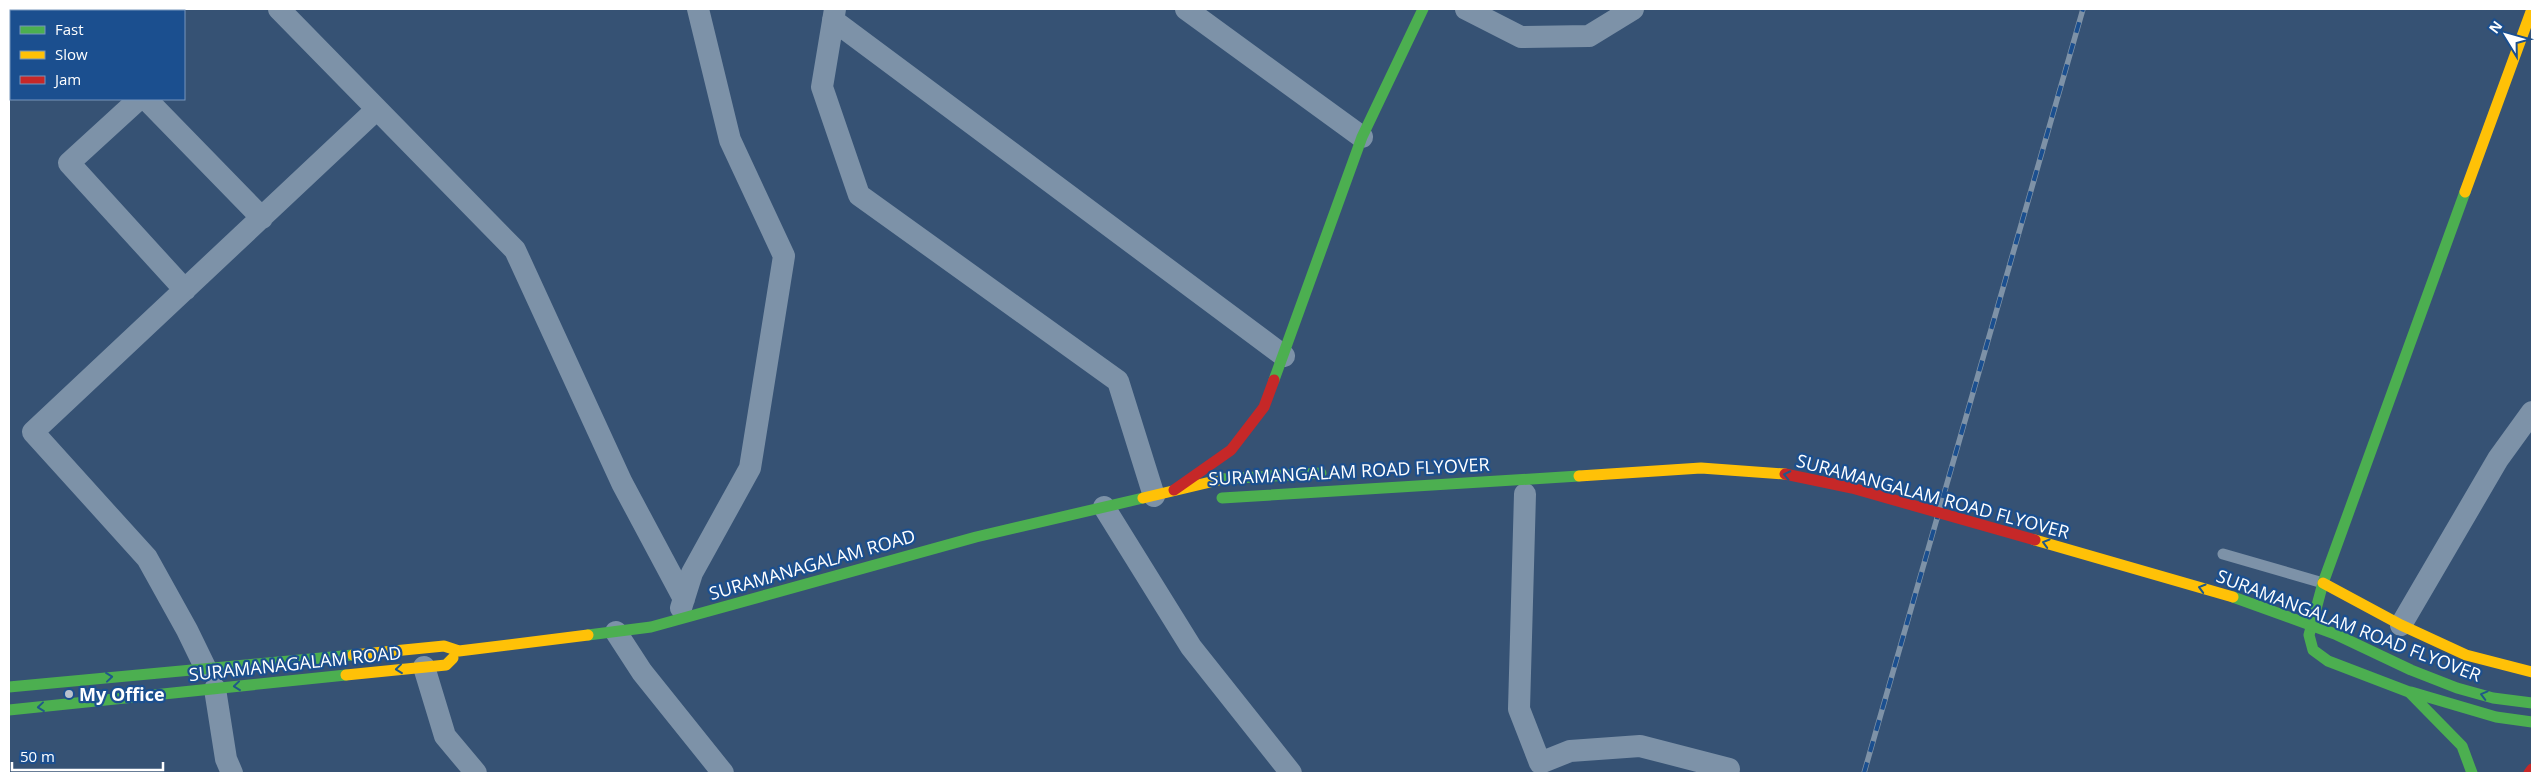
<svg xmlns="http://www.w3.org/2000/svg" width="2541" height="782" font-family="'Open Sans',sans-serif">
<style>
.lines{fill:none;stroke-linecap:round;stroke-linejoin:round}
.lane{stroke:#7d92a8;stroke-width:11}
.street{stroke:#7d92a8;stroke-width:22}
.fast{stroke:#4caf50;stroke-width:11}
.slow{stroke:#ffc107;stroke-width:11}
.jam{stroke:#c62828;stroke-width:11}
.rail-casing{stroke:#7e92a7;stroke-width:5.5}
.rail{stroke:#1b4f8f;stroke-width:4;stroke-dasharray:11;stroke-linecap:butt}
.fast-bridge{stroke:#4caf50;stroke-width:11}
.slow-bridge{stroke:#ffc107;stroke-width:11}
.jam-bridge{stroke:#c62828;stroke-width:11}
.oneway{stroke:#205989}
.poi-dot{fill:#b9c2ce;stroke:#1b4f8f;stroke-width:2}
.labels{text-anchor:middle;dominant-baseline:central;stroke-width:4.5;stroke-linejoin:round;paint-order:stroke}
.street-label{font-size:18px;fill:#fff;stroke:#1b4f8f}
.poi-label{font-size:18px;font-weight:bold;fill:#fff;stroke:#1b4f8f;text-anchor:start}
</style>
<rect width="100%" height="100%" fill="#365274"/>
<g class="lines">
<path class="lane" d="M2223 554 2323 583"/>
<path class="street" d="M279 9 515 250 622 483 684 599
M835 9 822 87 859 195 1118 381 1154 496
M1186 9 1362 137
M1466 9 1521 37 1589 36 1633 9
M833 20 1284 356
M139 99 69 163 185 290
M146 99 262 218
M1525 494 1519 709 1540 763 1570 751 1640 746 1729 769
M1104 507 1191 647 1291 773
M681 608 692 573 750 468 784 256 730 140 698 9
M2401 625 2498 459 2532 412
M616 632 642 672 723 773
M205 667 187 630 147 558 33 432 377 109
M424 667 445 736 476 773
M215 689 226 759 232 773"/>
<path class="fast" d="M2465 192 2323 583 2309 635 2313 650 2328 661 2409 692 2462 746 2472 773
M1274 380 1362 137 1423 9
M588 635 651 627 976 537 1143 498
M9 687 353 655
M2411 692 2496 717 2532 722
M9 710 346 675"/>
<path class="slow" d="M2465 192 2532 9
M1143 498 1223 479
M2323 583 2401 625 2466 655 2532 672
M353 655 444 646 459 651 588 635
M346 675 446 665 453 658"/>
<path class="jam" d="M1174 490 1231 450 1264 407 1274 380
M2529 773 2532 769"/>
<g class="rail-casing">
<path id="rail" d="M1864 773 2083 9"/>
</g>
<use href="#rail" class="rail"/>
<path class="fast-bridge" d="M1223 479 1321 473
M1222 498 1579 476
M2233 597 2335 634 2411 670 2457 688 2493 698 2532 703"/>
<path class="slow-bridge" d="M1579 476 1701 468 1785 474
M2035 540 2233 597"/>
<path class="jam-bridge" d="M1785 474 1852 488 2035 540"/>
</g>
<defs><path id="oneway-chevron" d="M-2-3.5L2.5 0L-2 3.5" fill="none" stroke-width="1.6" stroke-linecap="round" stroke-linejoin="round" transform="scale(1.25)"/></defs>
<g class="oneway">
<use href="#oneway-chevron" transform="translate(1787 475) rotate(-168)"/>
<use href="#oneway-chevron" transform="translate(2046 543) rotate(-164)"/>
<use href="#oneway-chevron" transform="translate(2202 588) rotate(-164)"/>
<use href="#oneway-chevron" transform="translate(399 669) rotate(174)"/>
<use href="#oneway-chevron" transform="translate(109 677) rotate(-6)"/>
<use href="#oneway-chevron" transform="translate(237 686) rotate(174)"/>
<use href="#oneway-chevron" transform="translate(2484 695) rotate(-165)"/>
<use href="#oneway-chevron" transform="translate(41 707) rotate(174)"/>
</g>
<circle class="poi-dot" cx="69" cy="694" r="5"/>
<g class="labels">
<g class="street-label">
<text transform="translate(1349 471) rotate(-3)">SURAMANGALAM ROAD FLYOVER</text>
<text transform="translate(1933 496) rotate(15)">SURAMANGALAM ROAD FLYOVER</text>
<text transform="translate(812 564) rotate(-16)">SURAMANAGALAM ROAD</text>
<text transform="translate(2349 625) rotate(21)">SURAMANGALAM ROAD FLYOVER</text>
<text transform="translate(295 663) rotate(-6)">SURAMANAGALAM ROAD</text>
</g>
<g class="poi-label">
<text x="79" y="694">My Office</text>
</g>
</g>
<rect width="2541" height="782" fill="none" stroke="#ffffff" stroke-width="20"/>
<rect x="10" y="10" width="175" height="90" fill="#1b4f8f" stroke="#7695bc"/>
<rect x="20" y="26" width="25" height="8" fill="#4caf50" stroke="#7695bc"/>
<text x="55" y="35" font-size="15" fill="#ffffff">Fast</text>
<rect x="20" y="51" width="25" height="8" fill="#ffc107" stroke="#7695bc"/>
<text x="55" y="60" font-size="15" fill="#ffffff">Slow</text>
<rect x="20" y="76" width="25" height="8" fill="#c62828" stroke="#7695bc"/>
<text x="55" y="85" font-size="15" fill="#ffffff">Jam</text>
<g transform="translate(2506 35) rotate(307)" stroke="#1b4f8f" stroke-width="4" paint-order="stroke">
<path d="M0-4L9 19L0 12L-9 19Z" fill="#ffffff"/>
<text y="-8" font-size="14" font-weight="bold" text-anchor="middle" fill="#ffffff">N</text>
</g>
<path d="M12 762v8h151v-8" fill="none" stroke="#ffffff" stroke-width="2.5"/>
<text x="20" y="762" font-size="15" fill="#ffffff" stroke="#1b4f8f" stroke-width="4" paint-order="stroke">50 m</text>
</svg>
